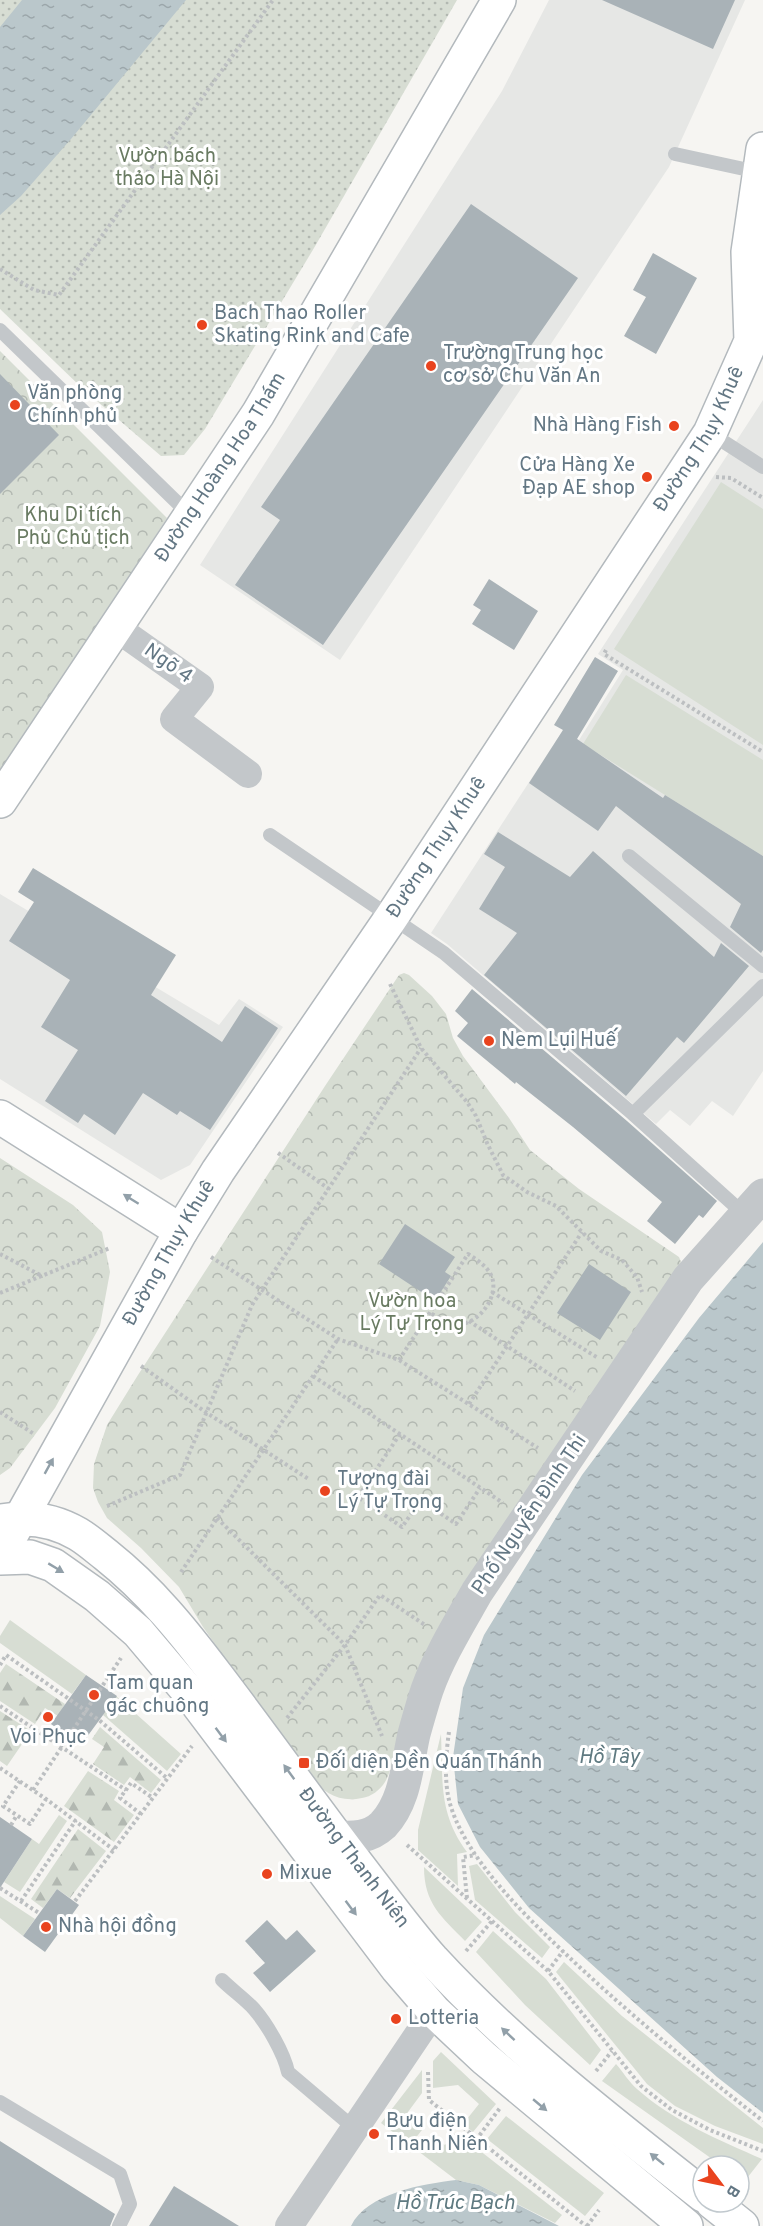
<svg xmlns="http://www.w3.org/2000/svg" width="763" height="2226" font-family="Overpass,sans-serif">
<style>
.built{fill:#e6e7e5}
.grass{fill:#d7ddd3}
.forest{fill:url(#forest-firs)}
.park{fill:url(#park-crowns)}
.garden{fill:url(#garden-dots)}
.water{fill:url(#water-ripples)}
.building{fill:#a9b2b7}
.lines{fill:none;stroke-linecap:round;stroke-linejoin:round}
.secondary-casing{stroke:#b3b9bd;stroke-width:36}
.path{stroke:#bcbfc1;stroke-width:4;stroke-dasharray:3 3;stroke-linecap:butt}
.service{stroke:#c3c7ca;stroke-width:14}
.minor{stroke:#c3c7ca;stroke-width:28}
.tertiary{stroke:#c3c7ca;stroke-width:33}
.secondary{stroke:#fff;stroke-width:33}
.oneway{fill:#92a0a9}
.poi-dot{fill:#e9431e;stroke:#fff;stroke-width:2}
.labels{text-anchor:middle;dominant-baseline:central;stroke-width:6;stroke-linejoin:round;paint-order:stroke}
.park-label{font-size:20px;fill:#697b62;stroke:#fff}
.poi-label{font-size:20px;fill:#637784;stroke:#fff;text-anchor:start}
.street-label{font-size:20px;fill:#637784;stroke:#fff}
.water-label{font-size:21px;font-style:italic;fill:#5f7a81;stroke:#fff}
</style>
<defs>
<pattern id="forest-firs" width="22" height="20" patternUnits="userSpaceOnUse" patternTransform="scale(1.5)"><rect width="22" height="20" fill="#d7ddd3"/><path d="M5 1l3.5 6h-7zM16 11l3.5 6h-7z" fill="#b2b8b1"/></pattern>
<pattern id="park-crowns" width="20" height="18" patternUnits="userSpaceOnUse" patternTransform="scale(1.5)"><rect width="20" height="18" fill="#d7ddd3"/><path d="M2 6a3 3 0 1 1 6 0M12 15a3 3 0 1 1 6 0" fill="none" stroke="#b2b8b1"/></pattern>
<pattern id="garden-dots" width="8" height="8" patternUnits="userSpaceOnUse" patternTransform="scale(1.5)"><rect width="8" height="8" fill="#d7ddd3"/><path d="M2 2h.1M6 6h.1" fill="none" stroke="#b2b8b1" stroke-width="1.8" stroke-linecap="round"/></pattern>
<pattern id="water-ripples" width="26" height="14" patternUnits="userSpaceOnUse" patternTransform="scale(1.5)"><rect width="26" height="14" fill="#bac7cb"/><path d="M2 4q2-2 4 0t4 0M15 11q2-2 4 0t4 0" fill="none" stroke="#9ba6aa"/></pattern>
</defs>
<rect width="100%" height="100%" fill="#f6f5f2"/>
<path class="built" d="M549 0H745L669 167 340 660 200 565 502 91Z
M763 400V1071L733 1116 712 1101 690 1126 670 1110 656 1124 447 944 431 933 563 730 579 740 623 670 598 654Z
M0 894 219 1025 239 999 283 1027 190 1165 161 1180 0 1079Z"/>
<path class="grass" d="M721 482 763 509V745L614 649Z
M626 675 763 760V856L583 744Z
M10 1620 86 1675 72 1694 0 1643V1636Z
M116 1696 181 1754 167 1771 103 1715Z
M441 1734C443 1780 438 1813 467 1852L457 1854 458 1886 418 1850V1830Z
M59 1815 67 1821 20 1892 4 1882 32 1839 39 1844Z
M477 1864 515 1912 550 1947 542 1958 475 1900 469 1866Z
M424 1867 482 1922 465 1941C442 1917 424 1904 424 1867Z
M0 1896 35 1919 23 1936 0 1918Z
M493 1931 546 1979 601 2050 590 2065 525 2005 476 1952Z
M564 1962 622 2016 763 2128V2144L715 2126 675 2106 647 2084 556 1972Z
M441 2052 496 2104 473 2132 463 2124 479 2104 458 2085 433 2088V2061Z
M616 2064C623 2072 629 2082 637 2089 673 2121 719 2140 762 2159L744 2182 739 2178V2166H722L602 2081Z
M422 2070V2093L405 2116 422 2130 410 2145 381 2123Z
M506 2116 604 2193 585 2216 487 2139Z
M456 2132 562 2215 555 2223 479 2185 456 2180 418 2151 431 2135 445 2145Z"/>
<path class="forest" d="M6 1664 65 1704 58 1716 45 1708 35 1724 0 1701V1673Z
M0 1711 31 1731 7 1766 0 1761Z
M100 1727 161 1780 151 1793 130 1777 124 1785 93 1764 104 1747 92 1739Z
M88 1771 119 1791 114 1800 134 1815 114 1842 64 1806Z
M78 1829 106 1851 70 1898 57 1889 43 1908 31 1899Z"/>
<path class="park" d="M0 351 167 518 0 776Z
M404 973 409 975 432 996 446 1014 453 1038 463 1056 509 1118 530 1150 579 1189 679 1257 681 1262 397 1741C394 1755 392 1770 385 1782 380 1790 371 1797 362 1798 335 1804 319 1788 302 1769L203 1627 179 1587 141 1548 107 1518 98 1502 93 1488 94 1464 107 1425 138 1375 325 1086 399 975Z
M0 1158 73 1205 102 1232 110 1272 100 1326 55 1408 10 1468 0 1475Z"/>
<path class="garden" d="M0 0H457L314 248 205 429 184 455 161 456 83 389 0 309Z"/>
<path class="water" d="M22 0H186L71 139 21 196 0 215V27Z
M763 1242V2113L717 2077 529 1908 480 1847 458 1804 453 1757 463 1688 484 1635 582 1475 699 1318Z
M456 2180 479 2185 559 2226H351C367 2193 423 2184 456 2180Z"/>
<path class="building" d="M602 0H735L713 49Z
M471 204 578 278 323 645 235 585 280 520 261 507Z
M653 253 697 278 656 354 624 336 646 297 633 290Z
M0 374 59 435 0 494Z
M489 579 538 611 514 650 472 624 481 610 473 605Z
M595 657 618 671 577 739 663 798 665 795 763 856V950L761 953 730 927 741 904 616 806 598 831 529 783 563 730 554 725Z
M498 832 570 877 593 851 714 957 721 943 749 966 684 1043 677 1037 626 1096 484 975 517 933 479 909 505 867 484 854Z
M33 868 176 955 151 995 222 1042 245 1006 278 1028 210 1130 180 1111 177 1115 143 1093 115 1135 84 1114 78 1123 45 1101 78 1050 41 1027 70 980 9 941 34 902 18 892Z
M472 989 627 1121 717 1201 703 1218 699 1215 675 1244 647 1221 662 1202 573 1127 516 1082 515 1084 457 1036 468 1023 455 1011Z
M405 1224 455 1257 445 1272 451 1276 435 1301 379 1264Z
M589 1264 631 1292 600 1340 557 1313Z
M86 1675 117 1696 81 1745 51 1724Z
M0 1817 32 1839 0 1888Z
M57 1889 79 1905 45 1952 23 1936Z
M267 1920 286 1940 297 1930 316 1951 270 1992 253 1973 265 1963 245 1941Z
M0 2141 115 2214 110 2226H0Z
M174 2186 239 2226H149Z"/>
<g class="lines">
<g class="secondary-casing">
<g id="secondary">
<path id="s1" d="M0 801 258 414 499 0"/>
<path d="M0 1117 181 1231"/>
<path id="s2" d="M2 1521C29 1516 54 1520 78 1534 88 1540 97 1548 106 1555 150 1590 184 1632 217 1676 269 1744 318 1814 370 1881 390 1907 410 1934 432 1959 513 2047 609 2121 703 2195"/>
<path id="s3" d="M0 1555 181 1231 218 1171 391 918 710 433 751 341 748 252 763 149"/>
<path d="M0 1558 30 1557 53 1565 97 1596 138 1632 187 1690 397 1968 434 2011 484 2058 686 2226"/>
<path d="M712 2202 742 2226"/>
</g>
</g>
<path class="path" d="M0 269 34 290 59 295 273 0
M716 477 731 478 763 498
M606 650 604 654 763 752
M390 984 421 1048 467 1102 476 1116 487 1143 503 1175 527 1192 556 1206 601 1251 622 1260 637 1277 642 1292
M278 1153 329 1189
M0 1254 42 1276
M211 1257 338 1339 399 1360 538 1448
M492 1292 598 1358
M0 1293 110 1248
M469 1321 575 1391
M399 1360 468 1254C476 1259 485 1265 490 1273 503 1295 476 1330 451 1324 444 1322 437 1316 430 1313
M141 1366 207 1413 310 1480
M313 1376 503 1503
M469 1404 582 1232
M0 1412 34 1434
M400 1434 358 1497 402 1527 421 1500 456 1524 480 1488
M107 1506 180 1475 252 1305 421 1048
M217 1518 345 1645 382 1736
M181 1572 338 1339
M0 1665 6 1655 99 1720 168 1779
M0 1706 126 1790
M287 1718 345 1645 380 1595 425 1625
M449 1732C446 1753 444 1779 449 1800 464 1859 529 1919 572 1960 633 2017 697 2070 763 2121
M0 1768 46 1799 114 1850
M20 1781 3 1806 30 1824 46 1799
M33 1790 121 1658
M141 1814 120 1798 131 1783 153 1798
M11 1825 17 1815
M407 1845 548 1971 641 2086 672 2110 710 2130 763 2151
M0 1888 39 1913
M467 1898 463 1857 476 1855
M21 1901 76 1820
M75 1901 192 1746
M466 1951 492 1921
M548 1971 563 1951
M596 2071 612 2051
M428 2072 429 2100 586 2226
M476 2140 500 2108
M587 2226 599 2210"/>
<path class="service" d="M675 154 758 172
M0 330 190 515
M710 433 763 467
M270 835 444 953 633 1114 744 1214
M629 856 763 966
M633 1114 763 986
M222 1980C232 1990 245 1999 254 2009 267 2024 284 2053 288 2072L354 2128
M0 2102 120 2174 130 2204 119 2226"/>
<path class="minor" d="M115 627 200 687 174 719 248 774
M289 2226 434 2011"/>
<path class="tertiary" d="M336 1837C354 1838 369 1838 383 1825 406 1801 407 1764 414 1734 418 1720 422 1705 427 1690 439 1656 459 1624 477 1592L688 1279 763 1195"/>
<use href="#secondary" class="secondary"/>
</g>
<defs><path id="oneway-solid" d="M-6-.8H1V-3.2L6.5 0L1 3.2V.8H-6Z" transform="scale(1.5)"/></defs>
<g class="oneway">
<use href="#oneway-solid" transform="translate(131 1199) rotate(-148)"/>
<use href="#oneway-solid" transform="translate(49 1466) rotate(-61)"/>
<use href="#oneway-solid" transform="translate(56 1568) rotate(31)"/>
<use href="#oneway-solid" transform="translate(221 1735) rotate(53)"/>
<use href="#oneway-solid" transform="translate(289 1772) rotate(-126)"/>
<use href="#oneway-solid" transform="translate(351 1908) rotate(53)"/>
<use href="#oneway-solid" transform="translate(508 2034) rotate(-137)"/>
<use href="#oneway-solid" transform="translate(540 2105) rotate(40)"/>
<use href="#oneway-solid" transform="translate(657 2159) rotate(-141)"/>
</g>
<g class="poi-dot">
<circle cx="202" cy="325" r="6"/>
<circle cx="431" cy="366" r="6"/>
<circle cx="15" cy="405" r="6"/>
<circle cx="674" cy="426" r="6"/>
<circle cx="647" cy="477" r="6"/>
<circle cx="489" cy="1041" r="6"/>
<circle cx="325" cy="1491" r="6"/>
<circle cx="94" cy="1695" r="6"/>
<circle cx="48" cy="1717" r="6"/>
<rect x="298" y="1757" width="12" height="12" rx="3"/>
<circle cx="267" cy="1874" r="6"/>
<circle cx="46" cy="1927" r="6"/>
<circle cx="396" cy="2019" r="6"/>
<circle cx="374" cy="2134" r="6"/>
</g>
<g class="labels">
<g class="park-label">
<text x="167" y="157">Vườn bách<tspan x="167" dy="23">thảo Hà Nội</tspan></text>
<text x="73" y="516">Khu Di tích<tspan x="73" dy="23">Phủ Chủ tịch</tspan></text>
<text x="412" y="1302">Vườn hoa<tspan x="412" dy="23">Lý Tự Trọng</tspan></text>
</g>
<g class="poi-label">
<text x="214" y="314">Bach Thao Roller<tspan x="214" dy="23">Skating Rink and Cafe</tspan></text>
<text x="443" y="354">Trường Trung học<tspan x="443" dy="23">cơ sở Chu Văn An</tspan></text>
<text x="27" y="394">Văn phòng<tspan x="27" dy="23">Chính phủ</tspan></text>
<text x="662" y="426" text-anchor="end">Nhà Hàng Fish</text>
<text x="635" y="466" text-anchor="end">Cửa Hàng Xe<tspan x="635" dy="23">Đạp AE shop</tspan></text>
<text x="501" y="1041">Nem Lụi Huế</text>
<text x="337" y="1480">Tượng đài<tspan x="337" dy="23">Lý Tự Trọng</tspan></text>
<text x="106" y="1684">Tam quan<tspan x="106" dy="23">gác chuông</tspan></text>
<text x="48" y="1738" text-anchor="middle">Voi Phục</text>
<text x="316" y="1763">Đối diện Đền Quán Thánh</text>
<text x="279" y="1874">Mixue</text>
<text x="58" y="1927">Nhà hội đồng</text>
<text x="408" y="2019">Lotteria</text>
<text x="386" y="2122">Bưu điện<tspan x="386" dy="23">Thanh Niên</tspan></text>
</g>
<g class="street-label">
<text stroke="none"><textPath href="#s3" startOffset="1318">Đường Thụy Khuê</textPath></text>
<text stroke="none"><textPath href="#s1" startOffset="400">Đường Hoàng Hoa Thám</textPath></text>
<text transform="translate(168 664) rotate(35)">Ngõ 4</text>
<text stroke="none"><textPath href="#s3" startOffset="832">Đường Thụy Khuê</textPath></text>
<text stroke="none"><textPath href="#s3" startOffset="346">Đường Thụy Khuê</textPath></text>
<text transform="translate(530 1515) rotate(-56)">Phố Nguyễn Đình Thi</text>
<text stroke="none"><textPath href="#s2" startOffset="506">Đường Thanh Niên</textPath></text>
</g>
<g class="water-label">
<text x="609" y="1757">Hồ Tây</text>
<text x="455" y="2203">Hồ Trúc Bạch</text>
</g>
</g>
<g transform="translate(721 2184) rotate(122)"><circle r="28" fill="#ffffff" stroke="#c1c9ce" stroke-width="1.5"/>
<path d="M0-4.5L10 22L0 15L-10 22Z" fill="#e9431e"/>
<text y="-9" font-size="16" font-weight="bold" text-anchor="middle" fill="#637784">B</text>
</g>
</svg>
